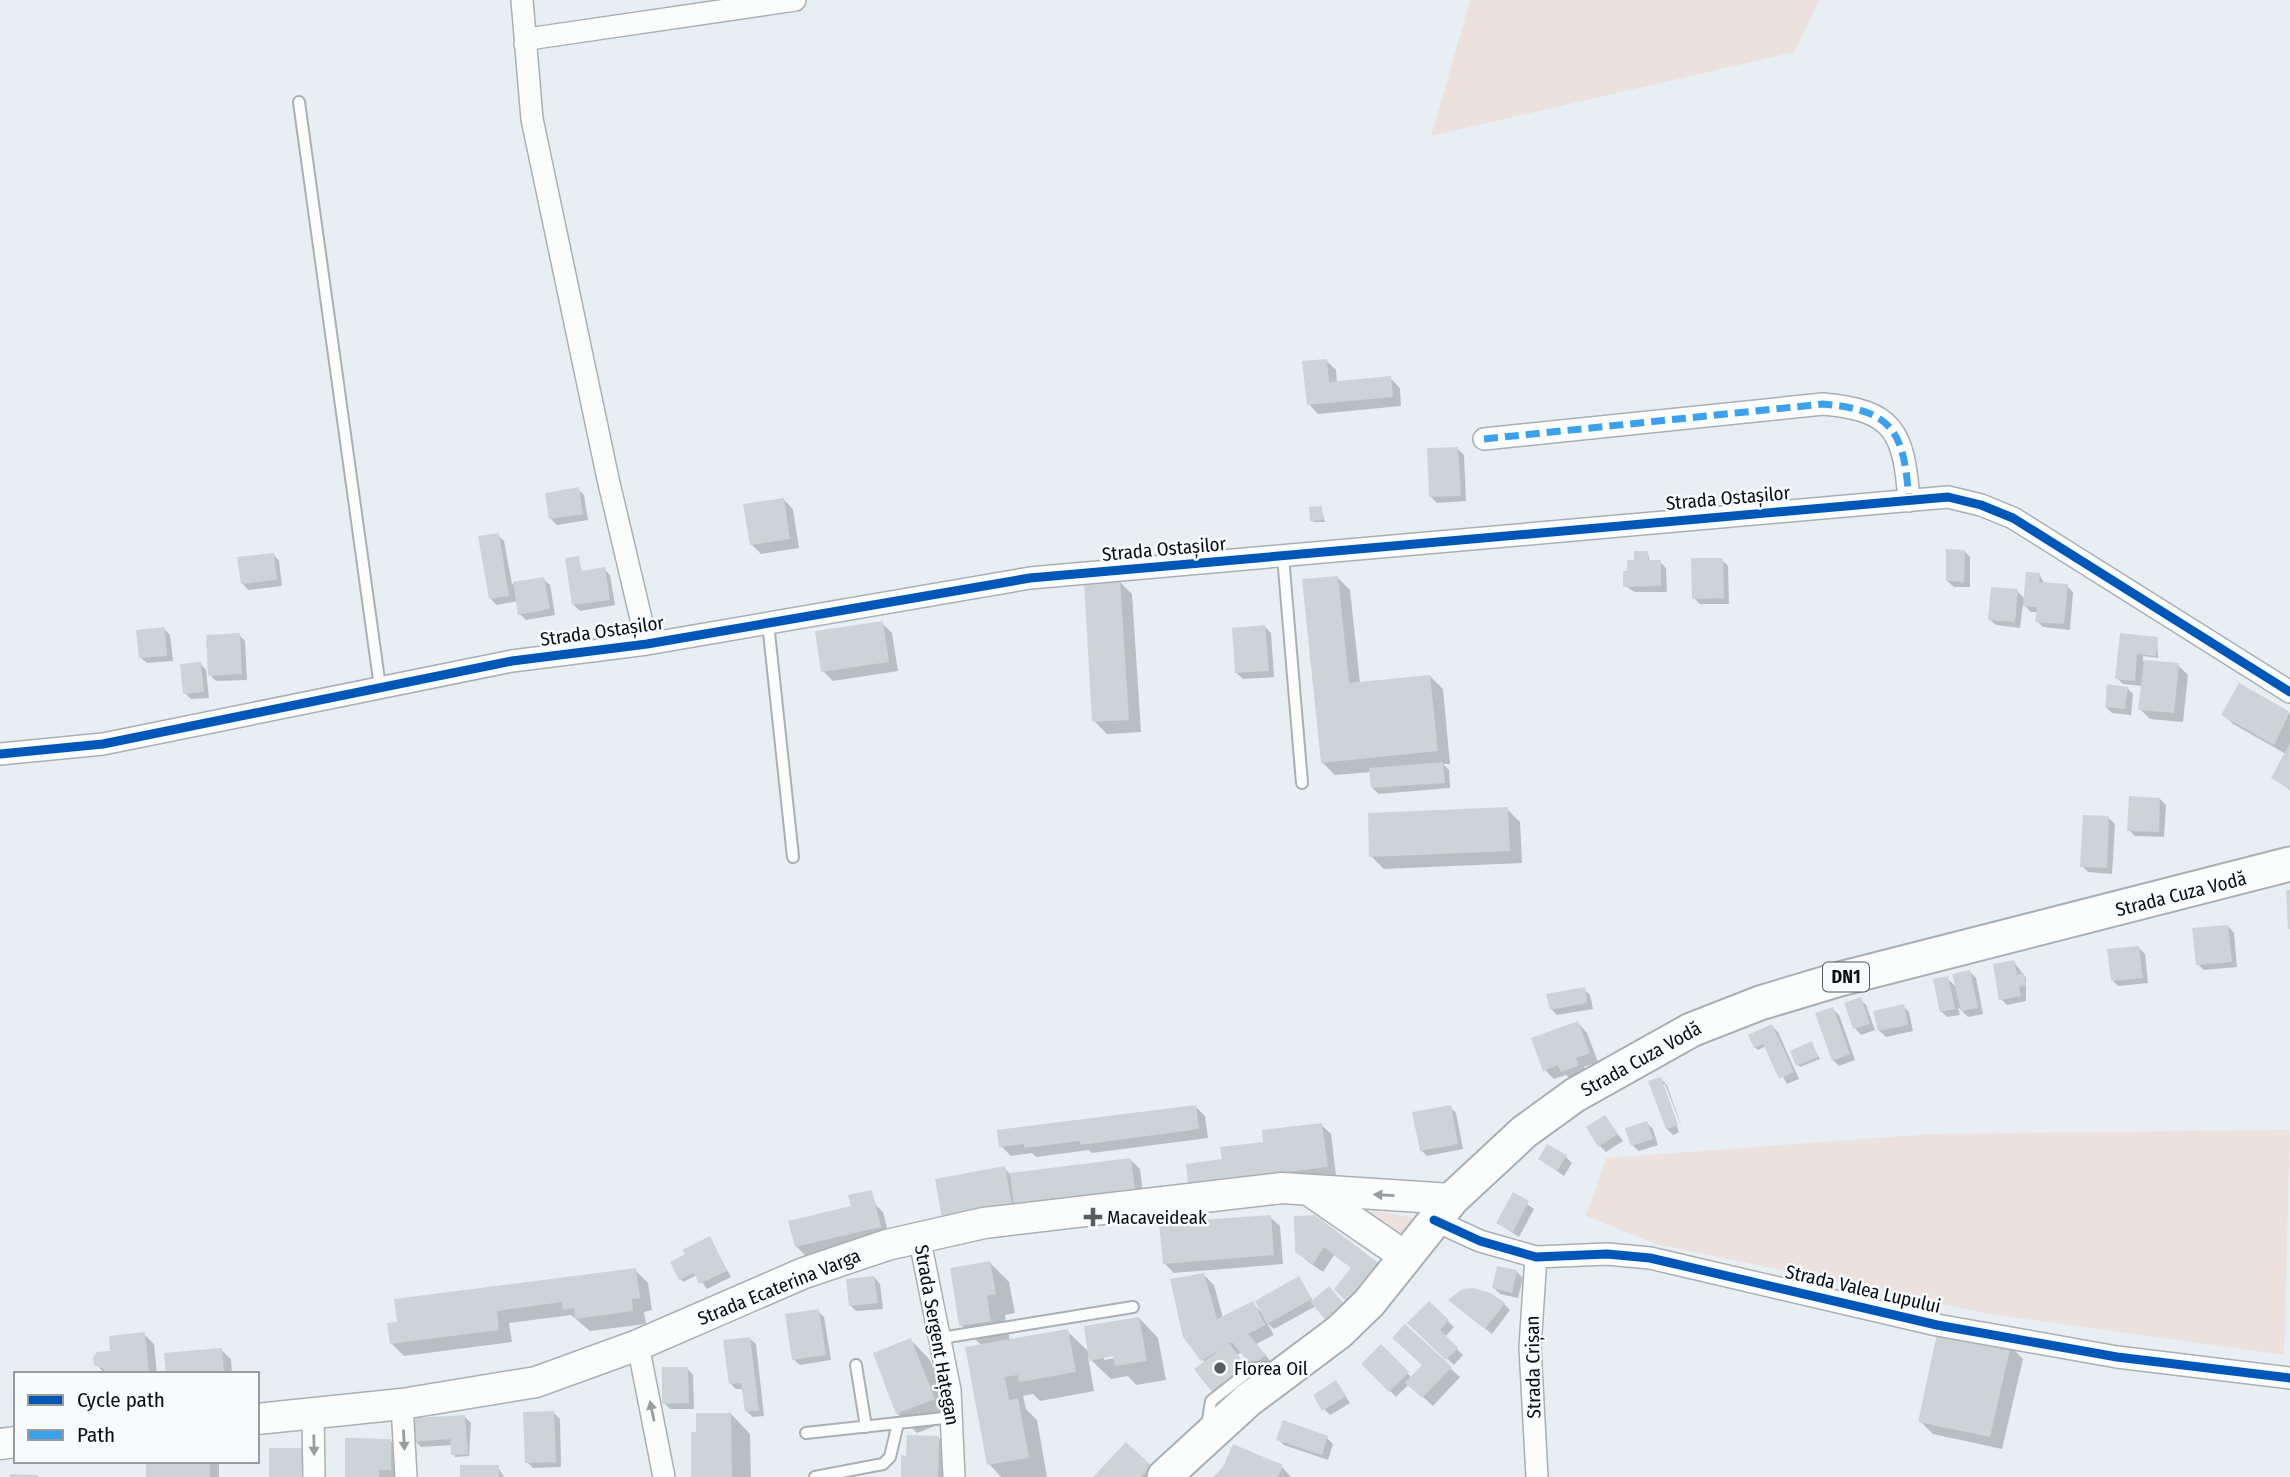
<svg xmlns="http://www.w3.org/2000/svg" width="2290" height="1477" font-family="'Fira Sans Condensed',sans-serif">
<style>
.green{fill:#ece1dc}
.shadow{fill:#0003;fill-rule:evenodd}
.building{fill:#cdd4d7}
.lines{fill:none;stroke-linecap:round;stroke-linejoin:round}
.lane-casing{stroke:#a9b0b4;stroke-width:14}
.street-casing{stroke:#a9b0b4;stroke-width:24}
.secondary-casing{stroke:#a9b0b4;stroke-width:33}
.primary-casing{stroke:#a9b0b4;stroke-width:37}
.lane{stroke:#fbfdfd;stroke-width:10}
.street{stroke:#fbfdfd;stroke-width:21}
.secondary{stroke:#fbfdfd;stroke-width:30}
.primary{stroke:#fbfdfd;stroke-width:33}
.quiet{stroke:#3ca1ea;stroke-width:7;stroke-dasharray:14 7;stroke-linecap:butt}
.cycleway-casing{stroke:#f8fbfd;stroke-width:13}
.cycleway{stroke:#0057b8;stroke-width:9}
.oneway{fill:#9a9d9f}
.poi-dot{fill:#575d61;stroke:#f8fbfd;stroke-width:2.5}
.labels{text-anchor:middle;dominant-baseline:central;stroke-width:5;stroke-linejoin:round;paint-order:stroke}
.shield{fill:#f8fbfd;stroke:#515558;stroke-width:2}
.shield-label{font-size:18px;font-weight:bold;fill:#090e12}
.street-label{font-size:19px;fill:#090e12;stroke:#f8fbfd}
.poi-label{font-size:19px;fill:#090e12;stroke:#f8fbfd;text-anchor:start}
</style>
<rect width="100%" height="100%" fill="#e7eff4"/>
<path class="green" d="M1470 0H1819L1794 52 1431 136Z
M2290 1130 2284 1355 1990 1314 1656 1244 1586 1216 1606 1158 1931 1134Z
M1371 1210 1419 1219 1409 1237 1371 1217Z"/>
<path class="shadow" d="M1326 360 1336 370 1337 383 1390 378 1400 388 1401 406 1318 414 1309 404Z
M1458 449 1464 455 1466 501 1437 503 1431 497Z
M578 489 584 495 588 520 557 525 551 519Z
M783 499 793 509 799 548 761 554 752 545Z
M1321 508 1325 522H1314L1311 520Z
M498 535 504 541 512 584 543 579 550 585 555 615 526 620 520 614 518 601 497 605 491 599Z
M1964 551 1970 557V587H1954L1947 581Z
M1648 553 1650 562H1660L1666 568 1667 592H1635L1625 586 1635 562Z
M273 554 279 561 282 586 248 590 242 583Z
M578 557 582 572 604 569 610 575 615 605 580 611 573 604Z
M1722 560 1728 566 1729 604H1700L1694 598Z
M2039 574 2045 584 2067 586 2073 592 2070 630 2043 627 2037 621 2038 612H2031L2023 604 2020 628 1996 625 1989 619 2017 591 2025 599Z
M1337 577 1350 590 1360 683 1430 676 1443 689 1450 764H1443L1449 770 1450 788 1379 794 1372 788 1371 772 1335 775 1322 762Z
M1119 581 1132 594 1141 732 1107 734 1094 721Z
M882 623 892 633 898 671 833 681 823 671Z
M1265 627 1271 633 1274 677 1243 679 1237 673Z
M164 629 170 635 173 661 147 663 140 657Z
M239 635 245 641 247 680 216 681 210 675Z
M2121 635 2157 639 2158 658 2143 656V661L2178 665 2188 675 2183 722 2150 719 2140 709 2143 686 2123 684 2117 678Z
M200 663 206 670 209 698 191 699 185 693Z
M2239 686 2290 714V790L2273 778 2286 754 2233 724 2223 714Z
M2127 688 2133 694 2131 715 2112 713 2106 707Z
M2160 799 2166 805 2164 837 2135 836 2129 830Z
M1507 809 1520 822 1522 863 1384 869 1371 856Z
M2109 818 2115 824 2112 874 2088 872 2082 866Z
M2228 926 2234 933 2237 967 2204 970 2198 964Z
M2139 948 2145 954 2148 983 2118 986 2112 980Z
M2014 962 2026 978V1001L2007 1005 2001 999Z
M1970 972 1976 978 1983 1014 1968 1017 1958 1007 1960 1015 1947 1017 1941 1011 1947 978 1957 988Z
M1584 989 1590 995 1593 1009 1557 1015 1551 1009Z
M1860 999 1866 1005 1875 1030 1861 1035 1855 1028Z
M1903 1006 1909 1012 1913 1031 1886 1037 1879 1030Z
M1833 1009 1839 1015 1855 1060 1839 1066 1833 1060Z
M1578 1023 1587 1033 1598 1062 1584 1067 1587 1075 1572 1080 1566 1075 1554 1079 1545 1070Z
M1772 1026 1778 1032 1799 1079 1787 1084 1766 1046 1758 1050 1755 1047Z
M1811 1043 1820 1059 1800 1067 1798 1065Z
M1661 1079 1667 1085 1683 1131 1665 1084H1662L1679 1132 1673 1135 1667 1129Z
M1195 1106 1205 1116 1208 1138 1092 1153 1089 1150 1036 1157 1032 1153 1011 1156 1001 1146Z
M1450 1107 1456 1113 1463 1149 1427 1156 1421 1150Z
M1605 1117 1623 1141 1606 1152 1600 1146Z
M1647 1123 1653 1129 1658 1145 1639 1151 1632 1145Z
M1321 1125 1331 1134 1336 1176 1200 1193 1190 1183 1224 1161Z
M1566 1157 1572 1163 1564 1176 1540 1159Z
M1130 1159 1140 1169 1144 1200 954 1227 1004 1168 1010 1174Z
M871 1192 876 1205 883 1212 889 1236 806 1256 796 1246Z
M1514 1195 1534 1209 1519 1237 1498 1223Z
M1270 1217 1280 1226 1283 1264 1174 1273 1164 1263Z
M1295 1218 1353 1269 1334 1255 1323 1272 1307 1261 1297 1251Z
M709 1238 731 1277 707 1289 697 1275 683 1282 681 1279Z
M990 1263 1009 1282 1015 1313 1005 1315 1010 1341 1067 1331 1090 1353 1139 1318 1158 1338 1166 1380 1136 1385 1128 1376 1111 1379 1088 1357 1094 1391 1040 1401 1033 1394 1023 1396 1026 1409 1037 1420 1047 1477H1001L989 1464 982 1346 961 1325ZM1122 1353V1357L1104 1360V1356Z
M635 1270 648 1283 652 1310 644 1312 646 1324 590 1331 571 1315 509 1323 512 1342 404 1356 391 1343 389 1325Z
M1517 1272 1523 1278 1518 1298 1500 1294 1494 1288Z
M1204 1275 1214 1285 1223 1318 1252 1303 1263 1314 1299 1278 1316 1306 1274 1329 1267 1323 1274 1335 1256 1344 1274 1365 1262 1374 1243 1352 1237 1355 1251 1373 1219 1397 1213 1391 1205 1363 1184 1336Z
M874 1277 880 1284 883 1309 856 1311 850 1305Z
M1429 1303 1454 1327 1445 1337 1463 1355 1454 1365 1410 1323Z
M1504 1304 1510 1310 1492 1334 1456 1306Z
M818 1311 824 1317 831 1360 800 1365 793 1359Z
M144 1334 154 1344 157 1374H105L96 1364Z
M749 1338 756 1344 764 1416 753 1417 746 1411 744 1389H736L730 1383Z
M911 1340 930 1360 953 1419 917 1433 897 1413Z
M2010 1346 2023 1359 2002 1449 1933 1434 1920 1421Z
M1381 1347 1412 1378 1450 1368 1460 1377 1433 1406 1409 1384 1396 1397 1364 1364Z
M221 1350 231 1359 232 1374H168Z
M687 1368 693 1375 694 1409H670L664 1403Z
M1336 1382 1350 1403 1330 1415 1324 1409Z
M554 1413 560 1419 561 1467 533 1468 527 1462Z
M731 1414 750 1434 751 1477H693Z
M465 1417 471 1423 469 1456 455 1457 452 1445 421 1447 415 1441Z
M938 1437 957 1457V1477H903L908 1457Z
M1327 1438 1333 1444 1328 1460 1284 1445 1278 1439Z
M390 1440 410 1460 409 1477H347Z
M1127 1444 1160 1476 1159 1477H1096Z
M1234 1446 1282 1467 1291 1477H1216L1224 1468Z
M147 1461H219V1477H147Z
M498 1467 504 1477H462Z"/>
<path class="building" d="M1327 359 1329 382 1391 376 1393 397 1307 405 1302 361Z
M1458 447 1461 496 1429 497 1427 448Z
M579 487 583 514 549 519 545 493Z
M784 498 790 539 750 545 743 504Z
M1322 506 1323 520 1310 521 1309 507Z
M499 533 509 596 489 599 478 536Z
M1946 549 1965 550 1964 582 1946 581Z
M1634 551H1648V560H1661V586L1623 587V571H1627V560H1634Z
M274 553 277 580 241 584 237 557Z
M579 556 581 571 605 567 610 600 572 605 565 558Z
M1691 558H1723L1724 598 1692 599Z
M2026 572 2040 573 2039 582 2068 584 2064 624 2035 622 2037 607 2023 606Z
M1338 576 1349 683 1430 675 1438 751 1321 763 1302 579Z
M544 577 550 609 518 615 513 582Z
M1120 579 1129 720 1092 722 1084 581Z
M1991 587 2018 589 2015 622 1988 620Z
M883 621 889 662 821 672 815 631Z
M1265 625 1269 671 1235 673 1232 628Z
M165 627 167 656 139 658 136 630Z
M240 633 242 674 208 676 206 635Z
M2120 633 2158 637 2156 656 2137 654 2135 681 2115 679Z
M2144 660 2179 663 2174 713 2138 710Z
M201 662 204 692 183 694 180 664Z
M2239 683 2290 712 2274 745 2221 715Z
M2107 684 2128 687 2125 709 2105 707Z
M2290 743V789L2271 778Z
M1443 762 1445 783 1371 788 1369 768Z
M2129 796 2160 798 2159 832 2127 831Z
M1508 807 1510 851 1369 857 1368 813Z
M2083 815 2109 816 2107 868 2080 867Z
M2286 890H2290V929H2288Z
M2228 925 2232 962 2196 965 2192 928Z
M2139 946 2143 978 2111 981 2107 949Z
M2014 960 2017 975 2024 973 2026 985 2019 987 2021 996 1999 1000 1993 964Z
M1970 970 1978 1008 1961 1011 1952 974Z
M1948 976 1955 1009 1940 1012 1933 979Z
M1585 987 1587 1003 1550 1010 1546 994Z
M1861 997 1870 1024 1853 1029 1844 1003Z
M1904 1004 1908 1025 1878 1031 1873 1011Z
M1833 1007 1850 1054 1832 1061 1815 1013Z
M1578 1021 1590 1053 1576 1058 1579 1065 1561 1072 1558 1065 1543 1071 1531 1038Z
M1772 1024 1794 1072 1779 1079 1763 1044 1754 1048 1748 1035Z
M1812 1041 1818 1057 1796 1066 1790 1051Z
M1661 1077 1678 1125 1666 1129 1648 1081Z
M1196 1105 1199 1129 1081 1145 1080 1141 1024 1148V1144L999 1147 997 1130Z
M1451 1105 1458 1144 1420 1151 1412 1112Z
M1605 1115 1618 1134 1598 1147 1586 1127Z
M1647 1121 1653 1139 1631 1146 1625 1128Z
M1322 1123 1328 1167 1188 1184 1186 1164 1222 1159 1220 1147 1263 1142 1262 1130Z
M1547 1144 1567 1155 1557 1171 1538 1159Z
M1131 1158 1135 1191 1014 1206 1010 1173Z
M1005 1166 1012 1206 942 1219 935 1179Z
M872 1190 881 1227 795 1247 788 1221 851 1206 848 1195Z
M1513 1192 1529 1201 1513 1232 1496 1223Z
M1271 1215 1274 1255 1163 1264 1159 1223Z
M1315 1215 1385 1268 1352 1307 1334 1289 1351 1268 1324 1247 1313 1264 1295 1252 1294 1216Z
M710 1236 727 1271 699 1284 694 1273 679 1280 670 1262 685 1254 682 1250Z
M990 1261 996 1294 987 1296 991 1321 959 1326 950 1268Z
M1497 1266 1517 1270 1512 1293 1492 1288Z
M636 1268 640 1298 632 1299 633 1311 575 1319 574 1308 563 1310 562 1302 497 1311 499 1330 390 1344 387 1323 397 1322 394 1299Z
M1204 1273 1217 1319 1253 1301 1265 1325 1248 1334 1266 1355 1251 1366 1233 1343H1229L1247 1367 1212 1392 1194 1369 1221 1349 1201 1361 1183 1337 1170 1279Z
M874 1276 878 1303 849 1306 846 1279Z
M1299 1276 1312 1299 1267 1324 1255 1301Z
M1329 1286 1349 1310 1331 1326 1310 1302Z
M1473 1288 1491 1293 1505 1303 1485 1329 1448 1300 1462 1289Z
M1429 1301 1449 1320 1440 1330 1458 1348 1446 1360 1407 1323Z
M819 1309 826 1355 792 1360 785 1314Z
M1139 1317 1147 1361 1115 1366 1113 1356 1089 1361 1084 1326Z
M1405 1324 1452 1367 1422 1398 1405 1383 1422 1365 1392 1338Z
M1068 1329 1076 1372 1019 1382 1018 1375 1005 1377 1009 1400 1018 1398 1029 1458 987 1465 965 1347Z
M1938 1329 2011 1345 1990 1437 1918 1422Z
M145 1332 149 1373 105 1374 104 1369 94 1365 93 1358 97 1352 110 1351 109 1336Z
M750 1337 759 1410 745 1412 741 1383 729 1384 723 1340Z
M911 1338 935 1399 896 1414 873 1353Z
M1381 1344 1409 1372 1389 1392 1361 1364Z
M222 1348 224 1374H166L164 1353Z
M662 1367H688L689 1403 662 1404Z
M1336 1380 1346 1396 1322 1411 1313 1395Z
M554 1411 556 1462 525 1463 523 1412Z
M696 1413H731L732 1477H691V1432H696Z
M465 1415 468 1454 451 1455 450 1439 413 1442 412 1418Z
M1283 1420 1328 1436 1322 1455 1276 1440Z
M907 1435 939 1436 938 1477H901V1455L906 1456Z
M345 1438 391 1439V1470H379V1477H345Z
M1126 1442 1152 1466 1141 1477H1093Z
M1233 1444 1283 1465 1278 1477H1213L1223 1467Z
M269 1448H305V1477H269Z
M146 1461H210V1477H146Z
M460 1465H499V1477H460Z
M10 1474 38 1475V1477H10Z"/>
<g class="lines">
<g class="lane-casing">
<path id="lane" d="M299 102 380 687
M1283 556 1302 783
M768 623 793 857
M941 1338 1133 1307
M856 1365 866 1427
M1207 1426 1211 1401 1253 1368H1277
M806 1433 953 1417
M815 1477 883 1464 890 1457 898 1423"/>
</g>
<g class="street-casing">
<path id="street" d="M522 0 532 119 608 479 647 644
M525 44 535 38 795 0
M1484 439 1823 404C1895 410 1904 433 1909 501
M0 754 103 744 512 661 647 644 1030 578 1948 497 1981 505 2013 518 2290 692
M1434 1220 1480 1241 1536 1257 1607 1254 1650 1258 1937 1325 2117 1357 2290 1378
M919 1236 950 1390 954 1477
M1536 1257 1530 1347 1537 1477
M638 1345 664 1477
M402 1404 406 1477
M313 1414 314 1477"/>
</g>
<g class="secondary-casing">
<path id="secondary" d="M1310 1191 1406 1257
M257 1419 402 1404 536 1382 638 1345 804 1273 887 1245 984 1223 1282 1188 1452 1199
M0 1444 16 1442"/>
</g>
<g class="primary-casing">
<path id="primary" d="M1164 1477 1248 1400 1339 1332 1369 1303 1452 1199 1524 1132 1575 1095 1691 1030 1760 1003 1840 979 2290 864"/>
</g>
<use href="#lane" class="lane"/>
<use href="#street" class="street"/>
<use href="#secondary" class="secondary"/>
<use href="#primary" class="primary"/>
<path class="quiet" d="M1484 439 1823 404C1895 410 1904 433 1909 501"/>
<g class="cycleway-casing">
<path id="cycleway" d="M0 754 103 744 512 661 647 644 1030 578 1948 497 1981 505 2013 518 2290 692
M1434 1220 1480 1241 1536 1257 1607 1254 1650 1258 1937 1325 2117 1357 2290 1378"/>
</g>
<use href="#cycleway" class="cycleway"/>
</g>
<defs><path id="oneway-solid" d="M-6-.8H1V-3.2L6.5 0L1 3.2V.8H-6Z" transform="scale(1.75)"/></defs>
<g class="oneway">
<use href="#oneway-solid" transform="translate(1384 1195) rotate(-177)"/>
<use href="#oneway-solid" transform="translate(652 1411) rotate(-102)"/>
<use href="#oneway-solid" transform="translate(404 1440) rotate(87)"/>
<use href="#oneway-solid" transform="translate(314 1445) rotate(89)"/>
</g>
<g class="poi-dot">
<path d="M1089.5 1206.5h7v7h7v7h-7v7h-7v-7h-7v-7h7z"/>
<circle cx="1220" cy="1368" r="7"/>
</g>
<g class="labels">
<rect class="shield" x="1823" y="962.5" width="46" height="29" rx="5"/>
<g class="shield-label">
<text x="1846" y="977">DN1</text>
</g>
<g class="street-label">
<text transform="translate(1728 498) rotate(-5)">Strada Ostașilor</text>
<text transform="translate(1164 549) rotate(-5)">Strada Ostașilor</text>
<text transform="translate(602 631) rotate(-8)">Strada Ostașilor</text>
<text transform="translate(2181 894) rotate(-14)">Strada Cuza Vodă</text>
<text transform="translate(1641 1059) rotate(-29)">Strada Cuza Vodă</text>
<text transform="translate(779 1287) rotate(-22)">Strada Ecaterina Varga</text>
<text transform="translate(1863 1289) rotate(13)">Strada Valea Lupului</text>
<text transform="translate(937 1335) rotate(80)">Strada Sergent Hațegan</text>
<text transform="translate(1533 1367) rotate(-91)">Strada Crișan</text>
</g>
<g class="poi-label">
<text x="1107" y="1217">Macaveideak</text>
<text x="1234" y="1368">Florea Oil</text>
</g>
</g>
<rect x="14" y="1372" width="245" height="91" fill="#f8fbfd" stroke="#989c9f" stroke-width="2"/>
<rect x="28" y="1395" width="35" height="10" fill="#0057b8" stroke="#989c9f" stroke-width="2"/>
<text x="77" y="1407" font-size="21" fill="#090e12">Cycle path</text>
<rect x="28" y="1430" width="35" height="10" fill="#3ca1ea" stroke="#989c9f" stroke-width="2"/>
<text x="77" y="1442" font-size="21" fill="#090e12">Path</text>
</svg>
